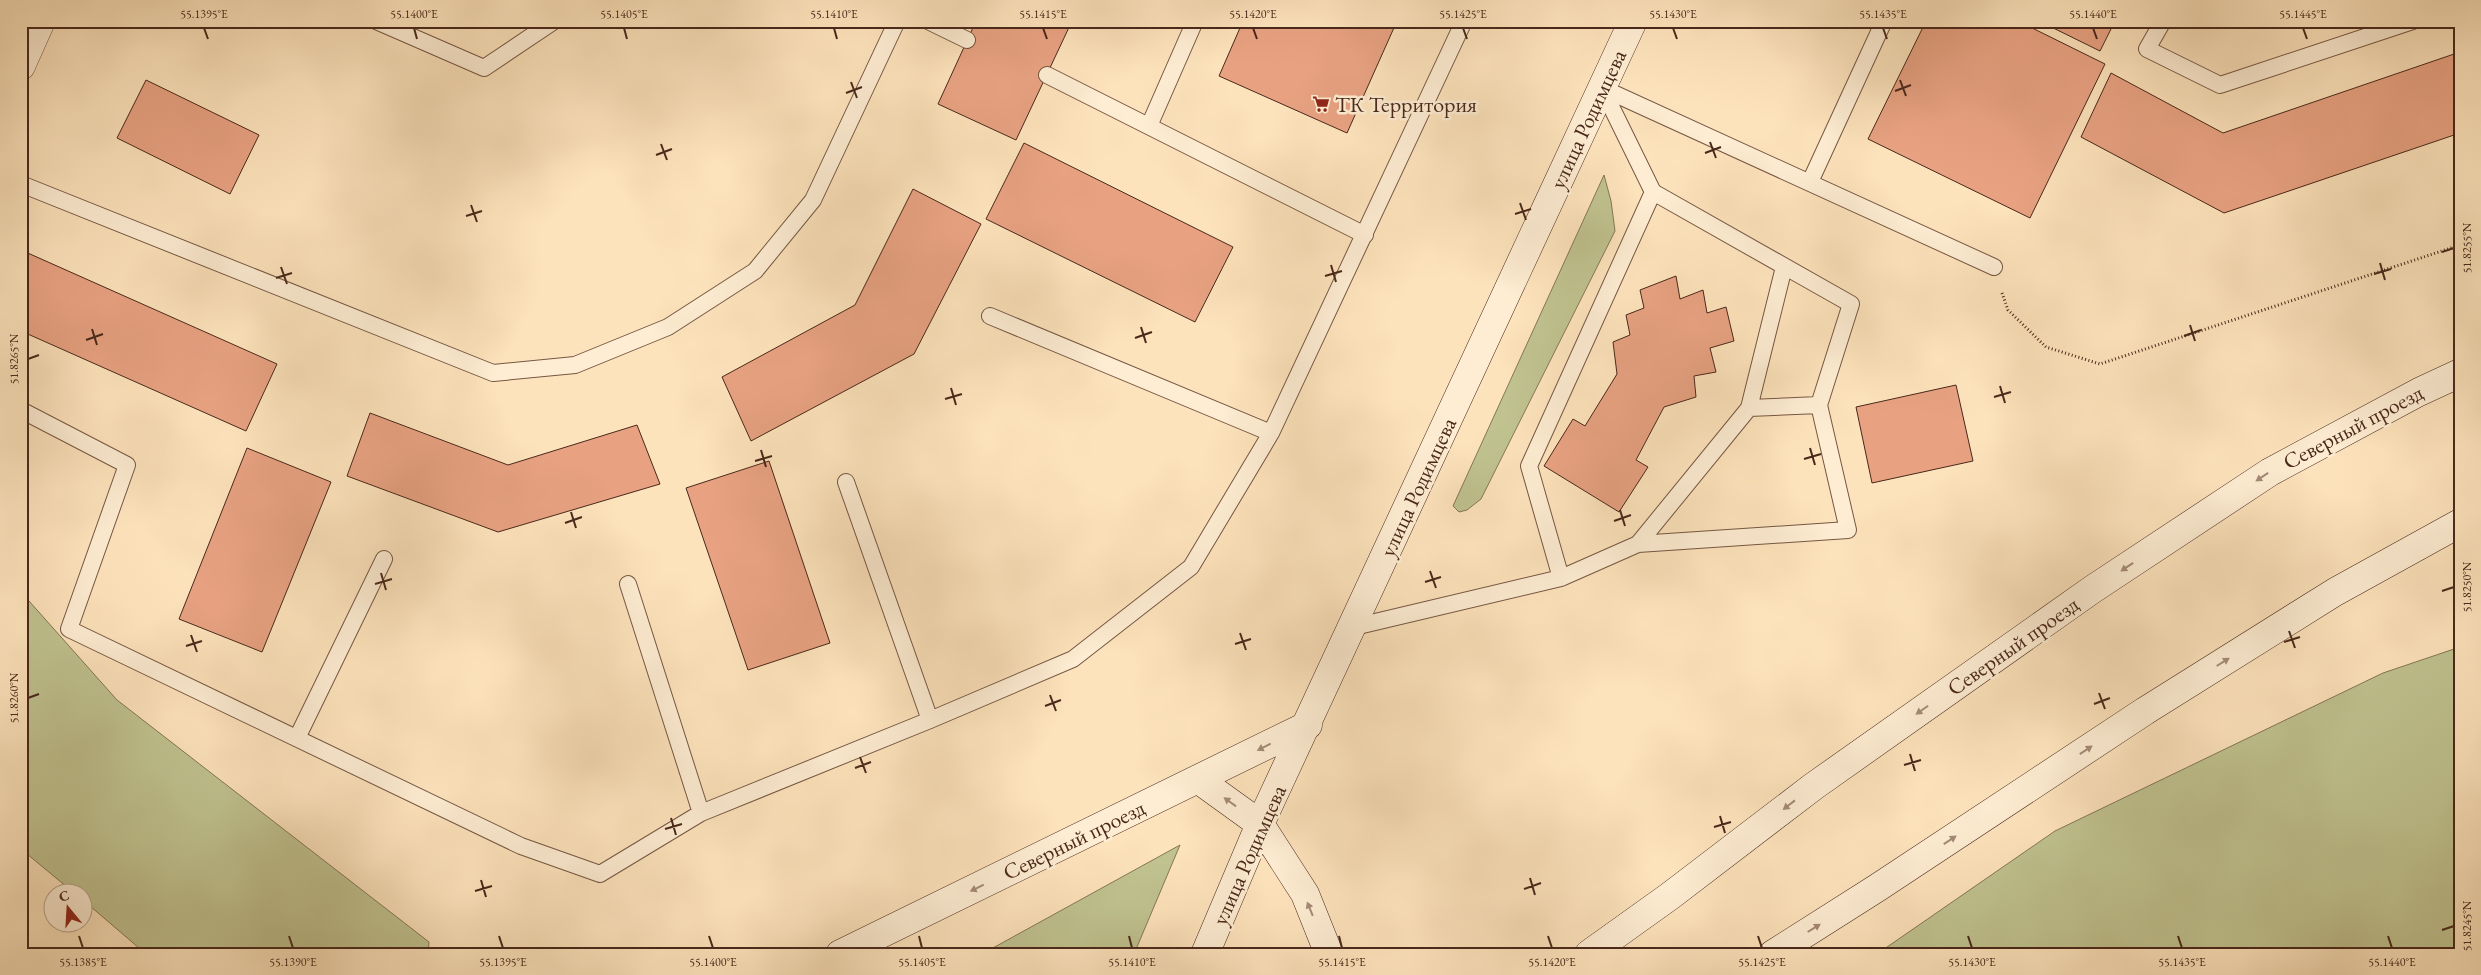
<svg xmlns="http://www.w3.org/2000/svg" width="2481" height="975" font-family="'EB Garamond',serif">
<style>
.green{fill:#c0c390;stroke:#847656}
.building{fill:#e8a282;stroke:#49281b}
.lines{fill:none;stroke-linecap:round;stroke-linejoin:round}
.service-casing{stroke:#765743;stroke-width:18}
.minor-casing{stroke:#765743;stroke-width:29}
.secondary-casing{stroke:#49281b;stroke-width:29}
.path{stroke:#49281b;stroke-width:3;stroke-dasharray:1 2.5;stroke-linecap:butt}
.service{stroke:#feedd3;stroke-width:16}
.minor{stroke:#feedd3;stroke-width:28}
.secondary{stroke:#feedd3;stroke-width:28}
.oneway{fill:#a48a77}
.ticks{fill:none;stroke:#49281b;stroke-width:2}
.labels{text-anchor:middle;dominant-baseline:central;stroke-width:5;stroke-linejoin:round;paint-order:stroke}
.poi-label{font-size:22px;fill:#49281b;stroke:#feedd3;text-anchor:start}
.street-label{font-size:22px;fill:#49281b;stroke:#feedd3}
.neatline{fill:none;stroke:#49281b;stroke-width:2}
.ticks-label{font-size:12px;text-anchor:middle;fill:#49281b}
</style>
<rect width="100%" height="100%" fill="#fde3bc"/>
<filter id="stains"><feTurbulence type="fractalNoise" baseFrequency=".004" numOctaves="4"/><feColorMatrix values="0 0 0 0 .2 0 0 0 0 .09 0 0 0 0 .02 0 0 0 .5 -.17"/></filter>
<radialGradient id="worn" r=".72"><stop offset=".6" stop-color="#630" stop-opacity="0"/><stop offset="1" stop-color="#630" stop-opacity=".3"/></radialGradient>
<path class="green" d="M1604 175 1611 201 1615 231 1481 499 1467 510 1459 512 1453 506Z
M21 592 117 700 429 942 428 954H146L83 900 82 892H73L21 849Z
M2460 647V954H1877L2055 831 2383 673Z
M1180 845 1134 954H982Z"/>
<path class="building" d="M976 21H1072L1016 140 938 104Z
M1243 21H1397L1347 133 1219 76Z
M1926 21H2018L2105 64 2030 218 1868 139Z
M2039 21H2115L2100 51Z
M2460 52V133L2224 213 2081 137 2111 73 2223 133Z
M146 80 259 135 230 194 117 138Z
M1024 143 1233 247 1195 322 986 219Z
M913 189 981 224 914 354 751 441 722 377 855 305Z
M21 250 277 364 246 431 21 331Z
M1676 276 1680 299 1703 290 1707 313 1726 307 1734 341 1710 348 1716 372 1694 376 1696 397 1664 407 1636 460 1648 467 1619 512 1544 466 1573 419 1585 426 1617 374 1613 342 1630 335 1626 315 1644 308 1640 290Z
M1956 385 1973 461 1872 483 1856 407Z
M370 413 508 465 637 425 660 484 498 532 347 476Z
M247 448 331 482 262 652 179 619Z
M769 461 830 643 748 670 686 488Z"/>
<g class="lines">
<g class="service-casing">
<path id="service" d="M376 21 484 68 554 21
M928 21 967 40
M2163 21 2147 49 2220 85 2413 21
M1047 75 1365 235
M1602 88 1994 267
M1149 126 1195 21
M1810 182 1884 21
M21 184 493 373 575 365 668 327 755 271 813 200 897 21
M990 316 1271 433
M1749 408 1819 405
M21 410 127 465 69 629 521 846 600 874 701 813 930 720 1073 659 1191 567 1271 433 1464 21
M846 482 930 720
M1638 544 1749 408 1784 267
M1561 578 1638 544 1848 530 1819 405 1851 304 1653 192
M628 584 701 813
M1354 627 1561 578 1529 466 1653 192 1602 88
M297 738 384 559"/>
</g>
<g class="minor-casing">
<path id="minor" d="M21 66 41 21"/>
</g>
<g class="secondary-casing">
<path id="secondary" d="M1199 780 1260 824 1305 894 1329 954
M840 954 1308 725
M1205 954 1260 824 1633 21
M1589 954 1670 896 1814 786 2093 589 2270 472 2419 392 2460 373
M1773 954 1877 888 2145 711 2335 592 2460 523"/>
</g>
<path class="path" d="M2002 293 2008 310 2046 347 2100 364 2460 245"/>
<use href="#service" class="service"/>
<use href="#minor" class="minor"/>
<use href="#secondary" class="secondary"/>
</g>
<defs><path id="oneway-solid" d="M-6-.8H1V-3.2L6.5 0L1 3.2V.8H-6Z" transform="scale(1.25)"/></defs>
<g class="oneway">
<use href="#oneway-solid" transform="translate(2262 477) rotate(146)"/>
<use href="#oneway-solid" transform="translate(2127 567) rotate(146)"/>
<use href="#oneway-solid" transform="translate(2223 662) rotate(-32)"/>
<use href="#oneway-solid" transform="translate(1922 710) rotate(145)"/>
<use href="#oneway-solid" transform="translate(1264 747) rotate(153)"/>
<use href="#oneway-solid" transform="translate(2086 750) rotate(-33)"/>
<use href="#oneway-solid" transform="translate(1230 802) rotate(-144)"/>
<use href="#oneway-solid" transform="translate(1789 805) rotate(142)"/>
<use href="#oneway-solid" transform="translate(1950 840) rotate(-33)"/>
<use href="#oneway-solid" transform="translate(977 888) rotate(154)"/>
<use href="#oneway-solid" transform="translate(1310 909) rotate(-112)"/>
<use href="#oneway-solid" transform="translate(1814 928) rotate(-32)"/>
</g>
<path class="ticks" d="M204 28 208 39M414 28 417 39M624 28 627 39M834 28 837 39M1043 28 1047 39M1253 28 1257 39M1463 28 1467 39M1673 28 1677 39M1883 28 1887 39M2093 28 2097 39M2303 28 2307 39M1900 80 1906 96M851 82 857 98M1895 91 1911 85M846 93 862 87M1710 142 1716 158M661 144 667 160M1705 153 1721 147M656 155 672 149M1520 203 1526 220M471 205 477 222M1515 214 1531 209M466 216 482 211M2442 252 2454 248M2380 263 2385 280M1331 265 1336 282M281 267 287 284M2374 274 2391 269M1325 276 1342 271M276 278 292 273M2190 325 2195 341M1141 327 1146 343M92 329 97 345M2184 336 2201 330M1135 338 1152 332M86 340 103 334M28 359 39 355M2000 386 2005 403M951 388 956 405M1994 397 2011 392M945 399 962 394M1810 448 1815 465M761 450 766 467M1804 459 1821 454M755 461 772 456M1620 510 1625 526M571 512 576 528M1614 521 1631 515M565 523 582 517M1430 571 1436 588M381 573 386 590M1425 582 1441 577M375 584 392 579M2442 591 2454 587M2289 631 2295 648M1240 633 1246 650M191 635 197 652M2284 642 2300 637M1235 644 1251 639M186 646 202 641M2099 693 2105 709M1050 695 1056 711M28 698 39 694M2094 704 2110 698M1045 706 1061 700M1910 754 1915 771M860 757 866 773M1904 765 1921 760M855 768 871 762M1720 816 1725 833M671 818 676 835M1714 827 1731 822M665 829 682 824M1530 878 1535 895M481 880 486 897M1524 889 1541 883M475 891 492 886M2442 930 2454 926M79 936 83 948M289 936 293 948M499 936 503 948M709 936 713 948M919 936 922 948M1129 936 1132 948M1339 936 1342 948M1548 936 1552 948M1758 936 1762 948M1968 936 1972 948M2178 936 2182 948M2388 936 2392 948"/>
<defs>
<g id="supermarket-bare" transform="scale(1.35)"><path d="M-6-5.5h2.5l.6 2H6L4.5 2H-2.5L-4.4-4H-6ZM-1.5 3.2a1.3 1.3 0 1 0 .1 0ZM3 3.2a1.3 1.3 0 1 0 .1 0Z" fill="#8f2418" stroke="#feedd3" stroke-width="2.5" paint-order="stroke"/></g>
</defs>
<g fill-rule="evenodd">
<use href="#supermarket-bare" x="1321" y="104"/>
</g>
<g class="labels">
<g class="poi-label">
<text x="1335" y="104">ТК Территория</text>
</g>
<g class="street-label">
<text transform="translate(1588 119) rotate(-65)">улица Родимцева</text>
<text transform="translate(2353 427) rotate(-28)">Северный проезд</text>
<text transform="translate(1418 487) rotate(-65)">улица Родимцева</text>
<text transform="translate(2013 646) rotate(-35)">Северный проезд</text>
<text transform="translate(1074 840) rotate(-26)">Северный проезд</text>
<text transform="translate(1249 855) rotate(-66)">улица Родимцева</text>
</g>
</g>
<rect width="2481" height="975" fill="none" stroke="#fde3bc" stroke-width="55"/>
<g transform="translate(68 908) rotate(342)"><circle r="24" fill="#feedd3" stroke="#b69e89"/>
<path d="M0-4L9 19L0 12L-9 19Z" fill="#8f2418"/>
<text y="-8" font-size="14" font-weight="bold" text-anchor="middle" fill="#49281b">С</text>
</g>
<rect x="28" y="28" width="2426" height="920" class="neatline"/>
<g class="ticks-label">
<text x="204" y="18">55.1395°E</text>
<text x="414" y="18">55.1400°E</text>
<text x="624" y="18">55.1405°E</text>
<text x="834" y="18">55.1410°E</text>
<text x="1043" y="18">55.1415°E</text>
<text x="1253" y="18">55.1420°E</text>
<text x="1463" y="18">55.1425°E</text>
<text x="1673" y="18">55.1430°E</text>
<text x="1883" y="18">55.1435°E</text>
<text x="2093" y="18">55.1440°E</text>
<text x="2303" y="18">55.1445°E</text>
<text transform="translate(2467 248) rotate(-90)" y="4">51.8255°N</text>
<text transform="translate(14 359) rotate(-90)" y="4">51.8265°N</text>
<text transform="translate(2467 587) rotate(-90)" y="4">51.8250°N</text>
<text transform="translate(14 698) rotate(-90)" y="4">51.8260°N</text>
<text transform="translate(2467 926) rotate(-90)" y="4">51.8245°N</text>
<text x="83" y="966">55.1385°E</text>
<text x="293" y="966">55.1390°E</text>
<text x="503" y="966">55.1395°E</text>
<text x="713" y="966">55.1400°E</text>
<text x="922" y="966">55.1405°E</text>
<text x="1132" y="966">55.1410°E</text>
<text x="1342" y="966">55.1415°E</text>
<text x="1552" y="966">55.1420°E</text>
<text x="1762" y="966">55.1425°E</text>
<text x="1972" y="966">55.1430°E</text>
<text x="2182" y="966">55.1435°E</text>
<text x="2392" y="966">55.1440°E</text>
</g>
<rect width="100%" height="100%" filter="url(#stains)"/>
<rect width="100%" height="100%" fill="url(#worn)"/>
</svg>
